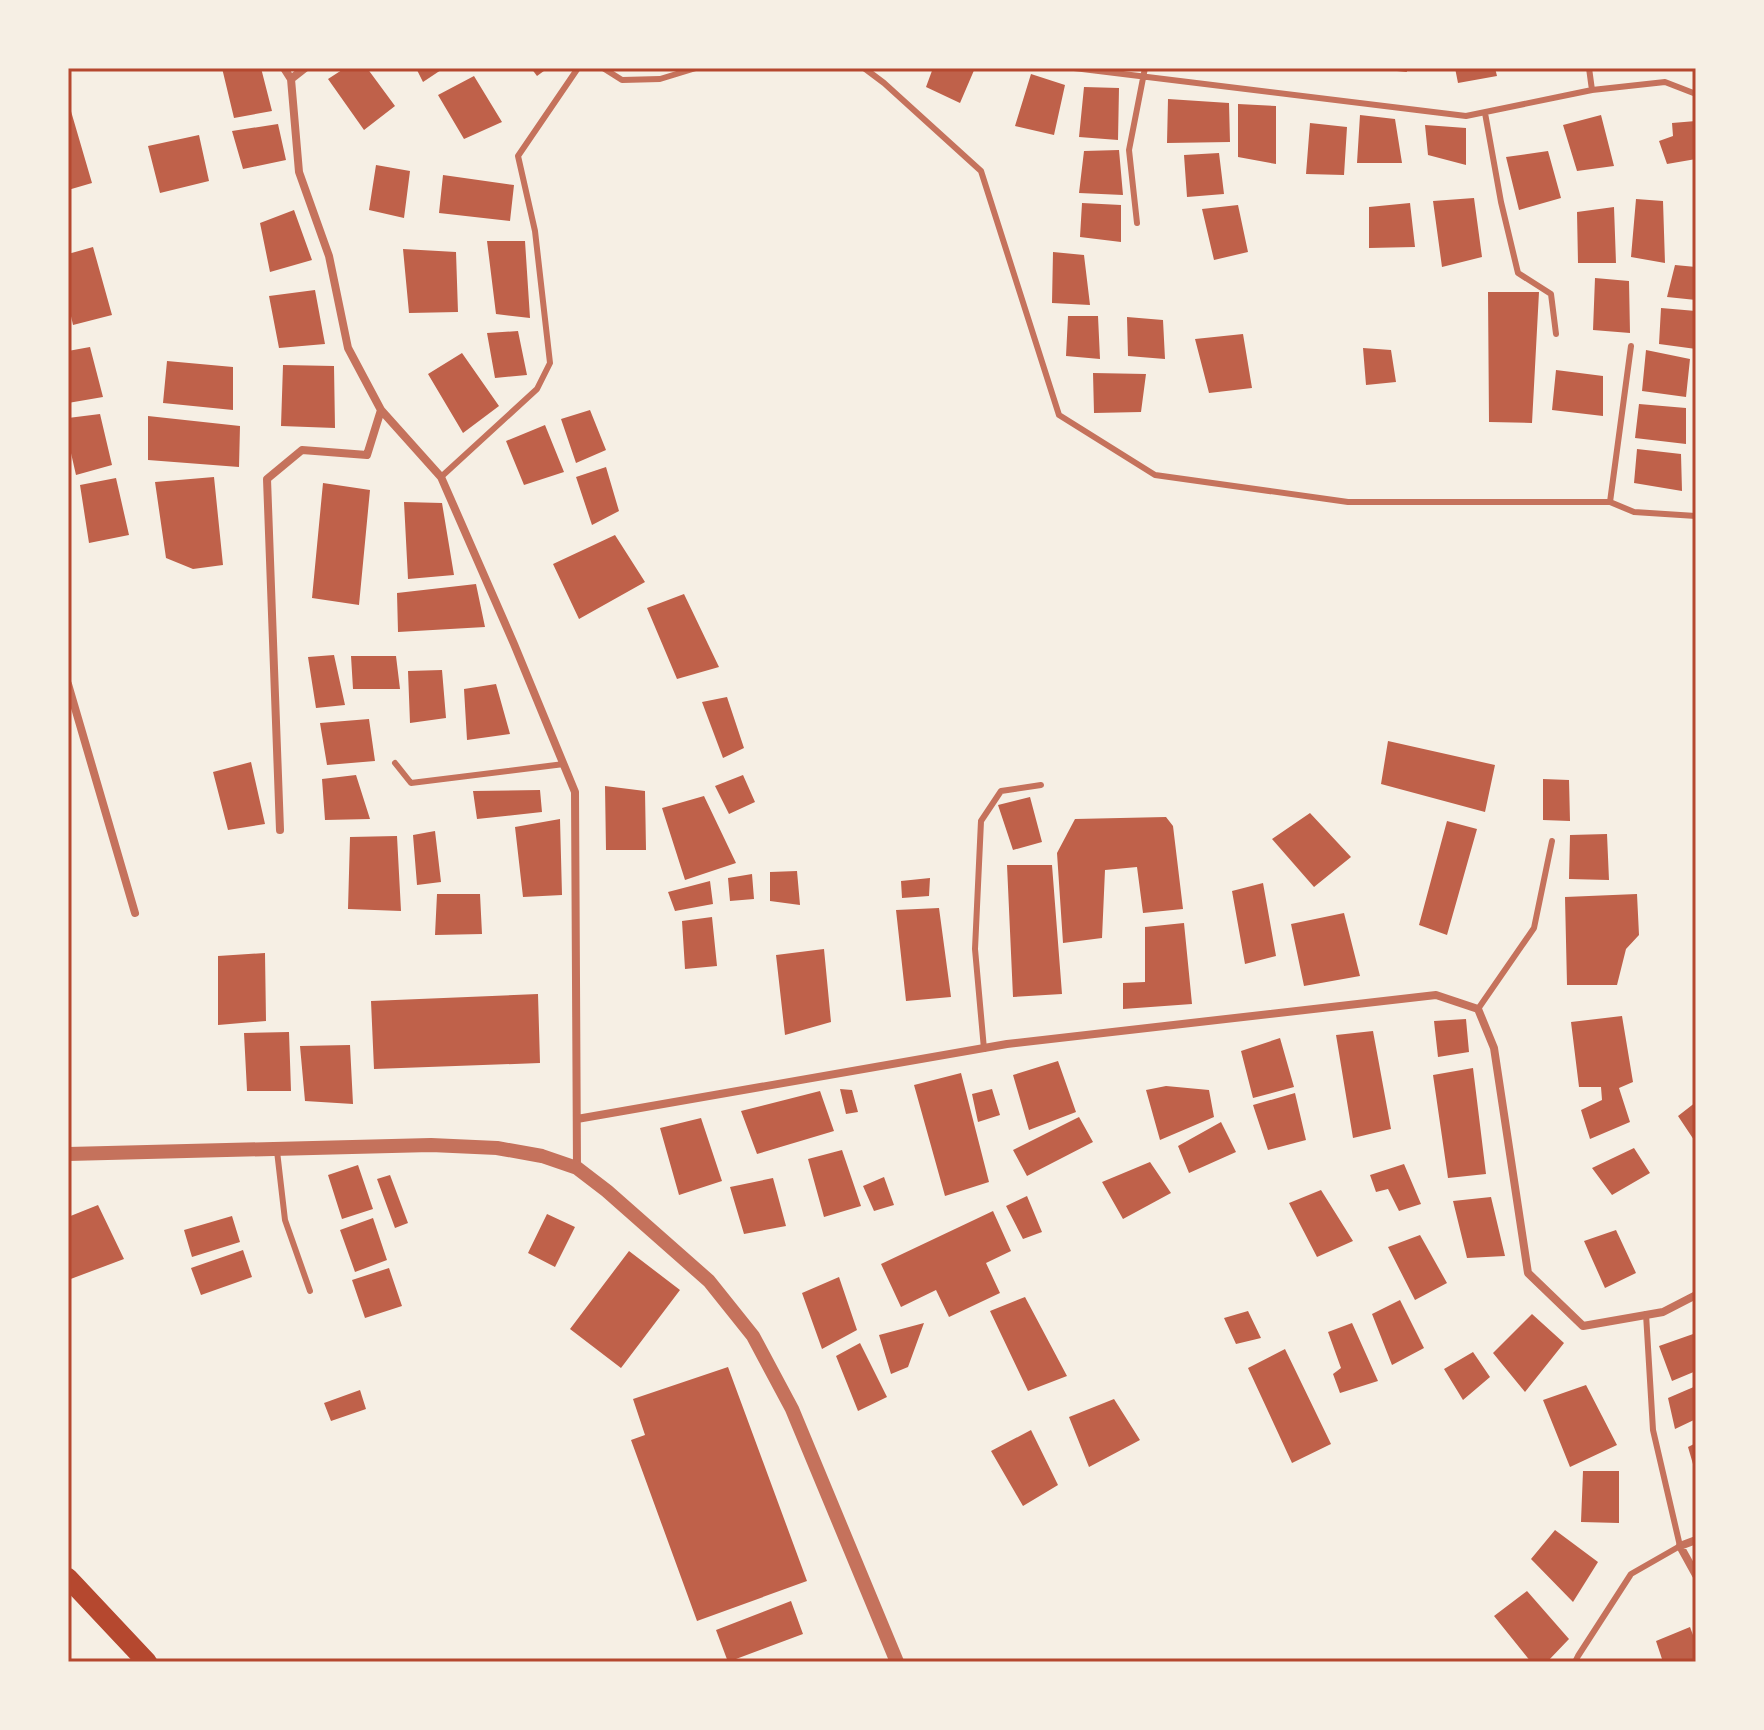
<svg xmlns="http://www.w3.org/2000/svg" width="1764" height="1730" font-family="'Archivo Narrow',sans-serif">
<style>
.building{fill:#bf614a}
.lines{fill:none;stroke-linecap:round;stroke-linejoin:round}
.service{stroke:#c5725c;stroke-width:6}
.minor{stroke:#c5725c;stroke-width:8}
.tertiary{stroke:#c5725c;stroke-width:14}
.primary{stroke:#b5482f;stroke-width:20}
.neatline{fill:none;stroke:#b5482f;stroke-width:3}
</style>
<rect width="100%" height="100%" fill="#f6efe4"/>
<path class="building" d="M222 68H261L272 111 234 118Z
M345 68H367L395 106 364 130 328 79Z
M416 68H444L423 82Z
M531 68H548L537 76Z
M933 68H975L960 103 926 87Z
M1387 68H1406L1407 72 1387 70Z
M1455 68H1495L1497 76 1458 83Z
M1031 74 1065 85 1054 135 1015 126Z
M474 76 502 122 464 139 438 95Z
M1084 87 1119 88 1118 140 1079 137Z
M1168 99 1229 103 1230 142 1167 143Z
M68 101 92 183 68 190Z
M1238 104 1276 106V164L1238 157Z
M1360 115 1395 119 1402 163H1357Z
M1601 115 1614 166 1577 171 1563 125Z
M1696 121V159L1667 164 1659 141 1673 136 1672 123Z
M1310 123 1347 127 1344 175 1306 174Z
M278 124 286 160 243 169 232 131Z
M1425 125 1466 128V165L1428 155Z
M199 135 209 181 160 193 148 146Z
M1119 150 1123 195 1079 193 1084 151Z
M1548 151 1561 198 1519 210 1506 157Z
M1219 153 1224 194 1187 197 1184 155Z
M376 165 410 171 404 218 369 210Z
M443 175 514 185 510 221 439 213Z
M1474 198 1482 257 1442 267 1433 201Z
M1636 199 1663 201 1665 263 1631 257Z
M1082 203 1121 205V242L1080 237Z
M1410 203 1415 247 1369 248V207Z
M1238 205 1248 252 1214 260 1202 209Z
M1614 207 1616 263H1578L1577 212Z
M294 210 312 260 270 272 260 223Z
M487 241H525L530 318 496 314Z
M93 247 112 315 73 325 68 303V254Z
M403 249 456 252 458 312 409 313Z
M1053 252 1084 255 1090 305 1052 303Z
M1675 265 1696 267V300L1667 297Z
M1595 278 1629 281 1630 333 1593 330Z
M315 290 325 344 279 348 269 296Z
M1488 292H1539L1532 423 1489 422Z
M1661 308 1696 311V349L1659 344Z
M1068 316H1098L1100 359 1066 356Z
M1127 317 1163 320 1165 359 1128 356Z
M518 331 527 375 495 378 487 333Z
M1243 334 1252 388 1209 393 1195 339Z
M90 347 103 397 68 403V351Z
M1363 348 1391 350 1396 382 1366 385Z
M1646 350 1690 359 1686 397 1642 391Z
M462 353 499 406 463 433 428 374Z
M167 361 233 367V410L163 403Z
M283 365 334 366 335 428 281 426Z
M1556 370 1603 376V416L1552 410Z
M1093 373 1146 374 1141 412 1094 413Z
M1639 404 1686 408V444L1635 438Z
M590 410 606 450 576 463 561 419Z
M100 414 112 465 76 475 68 440V418Z
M148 416 240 426 239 467 148 460Z
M545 425 564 472 524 485 506 441Z
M1637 449 1681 454 1682 491 1634 483Z
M606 467 619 511 592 525 576 477Z
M214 477 223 565 193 569 166 558 155 482Z
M116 478 129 535 89 543 80 485Z
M323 483 370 490 359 605 312 598Z
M404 502 442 503 454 575 408 579Z
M615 535 645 582 579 619 553 564Z
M476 584 485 627 398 632 397 593Z
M684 594 719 667 677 679 647 608Z
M334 655 345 705 316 708 308 657Z
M351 656H396L400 689H353Z
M442 670 446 718 410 723 408 671Z
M496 684 510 734 467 740 464 689Z
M727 697 744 748 723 758 702 702Z
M369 719 375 761 327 765 320 723Z
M1388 741 1495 765 1485 812 1381 784Z
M251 762 265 824 228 830 213 772Z
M356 775 370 819 325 820 322 779Z
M743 775 755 802 729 814 715 786Z
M1543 779 1569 780 1570 821 1543 820Z
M605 786 645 791 646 850H606Z
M540 790 542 812 477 819 473 791Z
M704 796 736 863 685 880 662 808Z
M1030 797 1042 842 1013 850 998 805Z
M1310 813 1351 857 1314 887 1272 839Z
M1166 817 1173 826 1183 909 1143 913 1137 867 1105 870 1102 938 1063 943 1057 853 1075 819Z
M560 819 562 895 523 897 515 827Z
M1447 821 1477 829 1447 935 1419 925Z
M435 831 441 882 417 885 413 835Z
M1607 834 1609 880 1569 879 1570 835Z
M397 836 401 911 348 909 350 837Z
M1007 865H1052L1062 994 1013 997Z
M797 871 800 905 770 901V872Z
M752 874 754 899 730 901 728 878Z
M930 878 929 896 902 898 901 881Z
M710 881 713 904 675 911 668 892Z
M1263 883 1276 956 1245 964 1232 891Z
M437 894H480L482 934 435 935Z
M1637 894 1639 935 1626 949 1617 985H1567L1565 897Z
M939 908 951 997 906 1001 896 910Z
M1344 913 1360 976 1304 986 1291 924Z
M712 917 717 966 685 969 682 921Z
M1184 923 1192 1004 1123 1009V983L1145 982V927Z
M824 949 831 1022 785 1035 776 955Z
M265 953 266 1021 218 1025V956Z
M538 994 540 1063 374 1069 371 1001Z
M1622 1016 1633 1082 1619 1088 1630 1122 1590 1139 1581 1110 1602 1100 1601 1087H1579L1571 1022Z
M1466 1019 1469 1052 1438 1057 1434 1021Z
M1373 1031 1391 1129 1353 1138 1336 1035Z
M289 1032 291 1091H247L244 1033Z
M1280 1038 1294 1087 1253 1098 1241 1051Z
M350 1045 353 1104 305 1101 300 1046Z
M1058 1061 1076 1112 1029 1130 1013 1075Z
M1473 1068 1486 1174 1448 1178 1433 1075Z
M961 1073 989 1182 945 1196 914 1085Z
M1166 1086 1209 1090 1214 1117 1160 1140 1146 1090Z
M840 1089 852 1090 858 1112 846 1114Z
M992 1089 1000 1115 978 1122 972 1094Z
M820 1091 834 1131 757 1154 741 1111Z
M1295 1093 1306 1140 1268 1150 1253 1105Z
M1696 1102V1143L1678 1116Z
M1079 1117 1093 1142 1027 1176 1013 1150Z
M701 1118 722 1181 679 1195 660 1128Z
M1221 1122 1236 1152 1189 1173 1178 1146Z
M1634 1148 1650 1173 1612 1195 1592 1168Z
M842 1150 861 1206 824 1217 808 1159Z
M1150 1162 1171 1193 1123 1219 1102 1182Z
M1404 1164 1421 1204 1399 1211 1388 1189 1376 1192 1370 1175Z
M358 1165 373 1209 342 1219 328 1175Z
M390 1175 408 1223 395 1228 377 1179Z
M884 1177 894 1205 874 1211 863 1186Z
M773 1178 786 1226 744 1234 730 1187Z
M1321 1190 1353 1241 1317 1257 1289 1203Z
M1027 1196 1042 1232 1023 1239 1006 1206Z
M1491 1197 1505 1256 1467 1258 1453 1201Z
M98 1205 124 1259 68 1280V1217Z
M993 1211 1011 1251 986 1263 1000 1293 949 1317 936 1290 901 1307 881 1264Z
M547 1214 575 1227 555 1267 528 1253Z
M232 1216 240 1242 192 1257 184 1230Z
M373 1218 387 1260 355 1272 340 1230Z
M1616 1230 1636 1273 1605 1288 1584 1241Z
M1420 1235 1447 1283 1415 1300 1388 1247Z
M243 1250 252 1277 201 1295 191 1268Z
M629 1251 680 1290 621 1368 570 1329Z
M389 1268 402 1306 365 1318 352 1280Z
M839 1277 857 1330 822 1349 802 1293Z
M1025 1297 1067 1376 1028 1391 990 1311Z
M1400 1300 1424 1348 1392 1365 1372 1314Z
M1248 1311 1261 1338 1236 1344 1224 1318Z
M1532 1314 1564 1343 1525 1392 1493 1353Z
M924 1323 908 1367 891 1374 879 1335Z
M1352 1323 1378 1381 1340 1393 1333 1374 1341 1368 1328 1332Z
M1696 1333V1371L1672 1381 1659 1346Z
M860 1343 887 1397 858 1411 836 1356Z
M1285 1349 1331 1444 1292 1463 1248 1368Z
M1473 1352 1490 1377 1463 1400 1444 1369Z
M728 1367 807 1581 697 1621 631 1440 645 1435 633 1399Z
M1586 1385 1617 1445 1570 1467 1543 1400Z
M1696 1386V1419L1675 1429 1668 1398Z
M360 1390 366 1409 331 1421 324 1403Z
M1114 1399 1140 1440 1089 1467 1069 1417Z
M1031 1430 1058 1485 1023 1506 991 1451Z
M1696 1443V1471H1695L1688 1447Z
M1583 1471H1619V1523L1581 1522Z
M1555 1530 1598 1562 1573 1602 1531 1559Z
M1527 1591 1569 1639 1547 1662H1531L1494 1616Z
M791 1601 803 1634 728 1662 716 1630Z
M1690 1627 1696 1643V1662H1663L1656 1641Z"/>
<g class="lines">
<path class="service" d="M603 68 622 80 660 79 696 68
M864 68 884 83 981 171 1059 415 1155 475 1348 502H1610L1634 512 1696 516
M1074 68 1466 116 1592 90 1665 82 1696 94
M1589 68 1592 90
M1485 113 1501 202 1518 273 1551 294 1556 334
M1137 223 1129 150 1145 68
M441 477 537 389 550 363 535 231 518 156 578 68
M1610 502 1631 346
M395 763 411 783 564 764
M1478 1009 1534 928 1552 841
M984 1049 975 949 981 821 1001 791 1041 785
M277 1151 285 1220 310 1291
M1575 1662 1578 1656 1631 1574 1680 1546 1653 1430 1646 1314"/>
<path class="minor" d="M284 68 291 79 299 172 329 256 348 348 381 410 441 477 514 644 575 792 577 1168
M291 79 305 68
M68 684 135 913
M280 830 267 479 302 450 367 455 381 410
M577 1119 1007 1044 1436 995 1478 1009 1494 1048 1528 1273 1583 1326 1663 1312 1696 1295
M1696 1540 1680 1546 1696 1575"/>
<path class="tertiary" d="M68 1154 431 1145 497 1148 542 1156 577 1168 607 1191 709 1281 753 1336 792 1409 897 1662"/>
<path class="primary" d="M68 1578 147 1662"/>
</g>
<rect width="1764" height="1730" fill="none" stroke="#f6efe4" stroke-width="140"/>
<rect x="70" y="70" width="1624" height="1590" class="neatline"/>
</svg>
